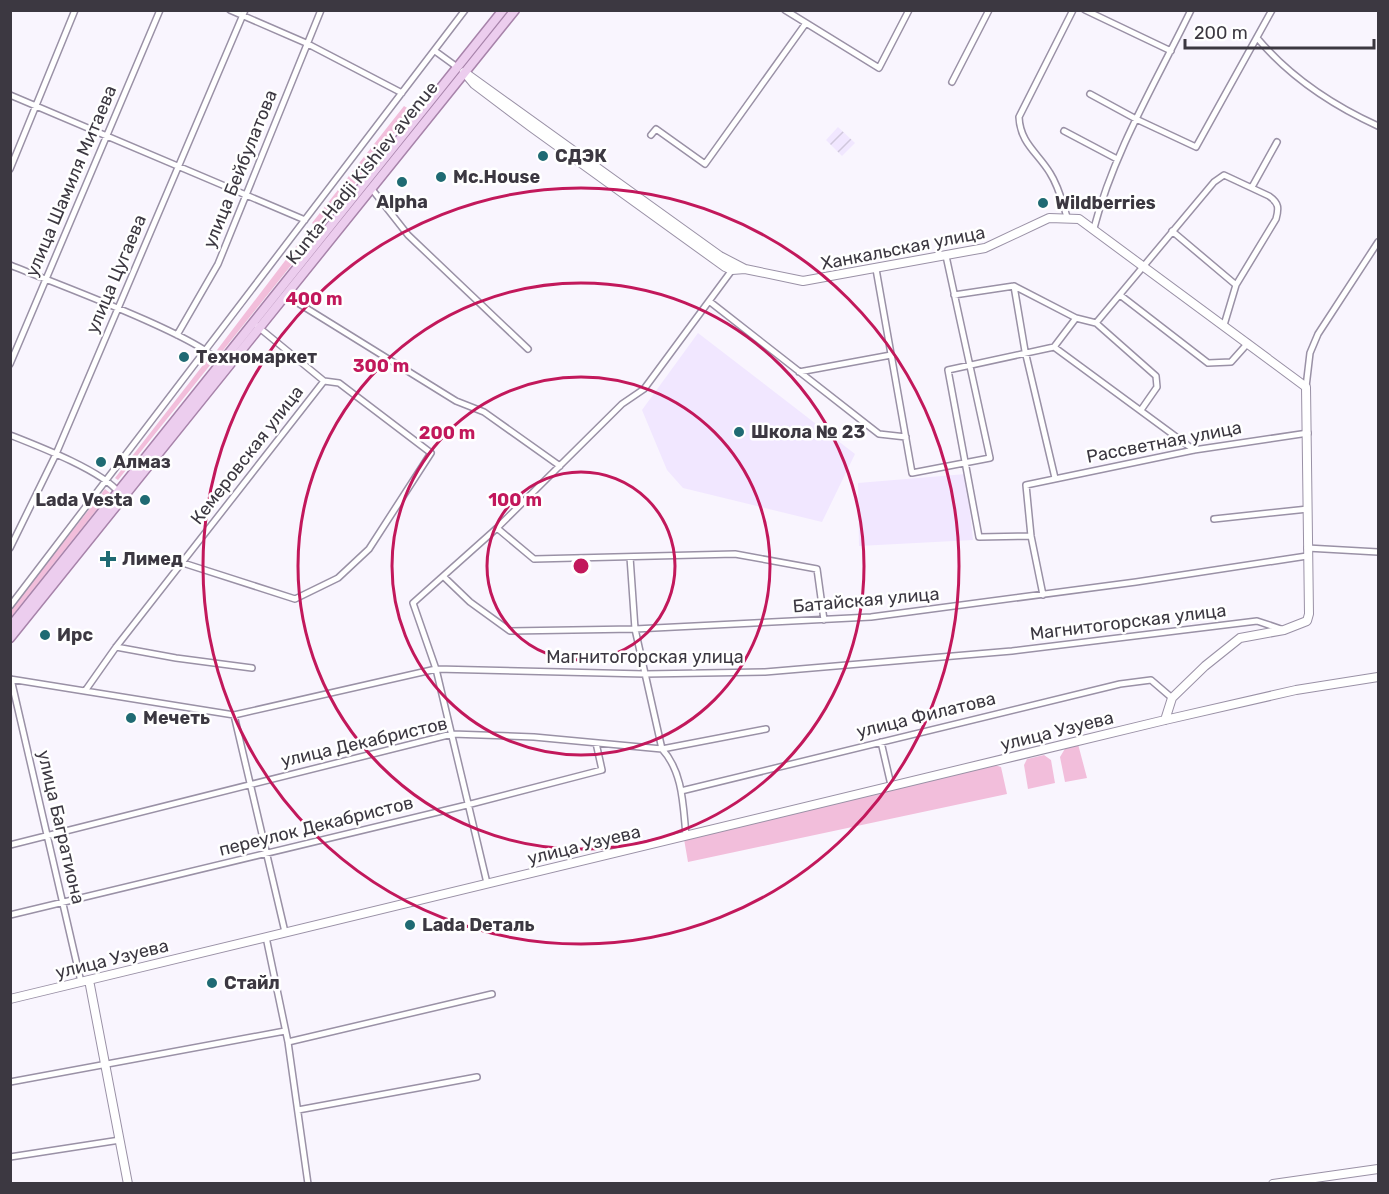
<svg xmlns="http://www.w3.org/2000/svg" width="1389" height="1194" font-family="Rubik,sans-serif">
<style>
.built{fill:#f1e7ff}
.industrial{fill:url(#industrial-furrows)}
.green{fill:#f2bedb}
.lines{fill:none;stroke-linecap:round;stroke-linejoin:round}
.street-casing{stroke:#9a91a6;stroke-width:8}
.secondary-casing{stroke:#9a91a6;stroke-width:10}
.primary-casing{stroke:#a783aa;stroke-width:11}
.street{stroke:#fff;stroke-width:5}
.secondary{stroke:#fff;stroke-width:8}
.primary{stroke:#eccdee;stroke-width:8}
.ring{fill:none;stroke:#c2185b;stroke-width:3}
.poi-dot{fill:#1f6a73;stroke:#fff;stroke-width:2}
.labels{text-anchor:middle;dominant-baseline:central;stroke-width:5;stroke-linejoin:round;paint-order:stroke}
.poi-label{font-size:18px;font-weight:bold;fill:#3c3841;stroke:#fff;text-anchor:start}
.street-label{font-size:18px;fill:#3c3841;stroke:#fff}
.centre{fill:#c2185b;stroke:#fff;stroke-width:3}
.ring-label{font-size:18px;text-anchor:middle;font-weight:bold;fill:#c2185b;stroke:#fff;stroke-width:5;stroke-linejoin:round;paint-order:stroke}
</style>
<defs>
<pattern id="industrial-furrows" width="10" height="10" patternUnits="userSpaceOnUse" patternTransform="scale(1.5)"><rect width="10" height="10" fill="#f1e7ff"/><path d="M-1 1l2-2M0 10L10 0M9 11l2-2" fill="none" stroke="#d0c7dc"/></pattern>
</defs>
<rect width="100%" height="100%" fill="#f9f5fe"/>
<path class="built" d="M698 333 855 454 822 522 683 488 667 470 642 410Z
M966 474 973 540 859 546 858 483Z"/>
<path class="industrial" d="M838 127 855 143 842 156 826 140Z"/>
<path class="green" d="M404 106 412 111 319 229 312 223Z
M310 228 317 233 221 353 217 350Z
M207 360 211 364 118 480 115 478Z
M105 489 110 493 11 617V609Z
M1078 744 1087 778 1065 782 1060 757 1066 747Z
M1044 755 1051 760 1055 783 1028 789 1024 765 1027 759Z
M992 764 1001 767 1007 794 688 862 684 839Z"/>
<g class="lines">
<g class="street-casing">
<path id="street" d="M230 10 306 43 402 93
M785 10 879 68 909 10
M1085 10 1171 51
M1258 39C1291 78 1332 105 1378 126
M435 51 457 67
M952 82 989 10
M1090 94 1136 119 1196 147 1272 10
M10 95 305 220
M1064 131 1117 159
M651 135 656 129 705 164 806 23
M10 169 75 10
M1252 187 1277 142
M371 188 408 235 528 349
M1067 217C1062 201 1059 187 1050 173 1038 153 1020 143 1019 117L1073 10
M1094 228C1114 151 1156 82 1191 10
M1172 231 1236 285
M10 265C49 281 205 338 221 364
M876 269 912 473 990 458 946 256
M1014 286 1025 351 1055 478
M285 295 456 401 484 412 560 466
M954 295 1014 286 1076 318 1096 323 1156 376 1157 387 1141 410
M1120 295 1208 363 1231 362 1248 343
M709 301 879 434 906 437
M1096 323 1214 182 1224 175 1269 196C1279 203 1279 208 1276 219L1236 285 1224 325
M177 335 218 264 321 10
M1054 347 1194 450
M10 364 160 10
M799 372 891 355
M1306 387 1310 353 1318 334 1378 242
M10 435C38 446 103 471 119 493
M1214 519 1308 509
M497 528 534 559 735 554 817 569 824 620
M1031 536 979 537 948 370 1054 347 1076 318
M10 548 56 454 245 10
M1307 548 1378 552
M630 557 635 629 662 749C683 772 683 805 686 835
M183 563 295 599 338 578 369 549 431 453 339 383 324 381 257 326
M444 577 470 602 510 631 635 629 871 617 1136 582 1307 556
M1043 595 1031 536 1026 485 1194 450 1308 433
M10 606 465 10
M116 647 176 658 252 668
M10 679 234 715 436 669 645 674 765 672 1012 651 1257 621 1281 629
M11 679 81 982
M85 691 116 647 324 381
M234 715 285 932
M881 742 891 785
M681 791 1120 684 1151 680 1172 698
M10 845 452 734 534 737 662 749 766 729
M487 883 436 669 413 603 497 528 622 404 644 389 732 270
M10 915 467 805 602 770 596 743
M266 937 288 1042 308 1184
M288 1042 492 994
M10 1082 285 1031
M298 1110 477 1077
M10 1157 120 1140"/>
</g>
<g class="secondary-casing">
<path id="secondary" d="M745 269 732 270 725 267 531 127 474 84 464 72 720 256 745 269 803 281 985 248 1049 218 1079 219 1306 387 1309 614 1307 621 1284 630 1240 638 1205 666 1172 698 1165 720
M89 980 128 1184
M10 999 1165 720 1296 690 1378 677
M1273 1184 1378 1169"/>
</g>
<g class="primary-casing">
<path id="primary" d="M10 627 503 10
M10 638 515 10"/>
</g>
<use href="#street" class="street"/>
<use href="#secondary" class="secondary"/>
<use href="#primary" class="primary"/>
</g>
<g class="ring">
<circle cx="581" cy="566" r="94"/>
<circle cx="581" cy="566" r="189"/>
<circle cx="581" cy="566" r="283"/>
<circle cx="581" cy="566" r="378"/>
</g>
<g class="poi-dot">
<circle cx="543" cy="156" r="6"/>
<circle cx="441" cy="177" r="6"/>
<circle cx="402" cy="182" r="6"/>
<circle cx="1043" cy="203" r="6"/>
<circle cx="184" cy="357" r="6"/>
<circle cx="739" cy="432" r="6"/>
<circle cx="101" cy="462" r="6"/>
<circle cx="145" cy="500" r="6"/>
<path d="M105 550h6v6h6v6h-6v6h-6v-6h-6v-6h6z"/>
<circle cx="45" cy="635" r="6"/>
<circle cx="131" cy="718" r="6"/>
<circle cx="410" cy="925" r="6"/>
<circle cx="212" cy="983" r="6"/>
</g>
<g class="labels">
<g class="poi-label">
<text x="555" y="156">СДЭК</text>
<text x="453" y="177">Mc.House</text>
<text x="402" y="202" text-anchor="middle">Alpha</text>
<text x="1055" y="203">Wildberries</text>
<text x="196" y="357">Техномаркет</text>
<text x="751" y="432">Школа № 23</text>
<text x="113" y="462">Алмаз</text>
<text x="133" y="500" text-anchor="end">Lada Vesta</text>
<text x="122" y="559">Лимед</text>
<text x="57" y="635">Ирс</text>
<text x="143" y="718">Мечеть</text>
<text x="422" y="925">Lada Dеталь</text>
<text x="224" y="983">Стайл</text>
</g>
<g class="street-label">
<text transform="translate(240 169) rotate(-68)">улица Бейбулатова</text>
<text transform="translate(362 173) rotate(-51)">Kunta-Hadji Kishiev avenue</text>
<text transform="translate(71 181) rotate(-67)">улица Шамиля Митаева</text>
<text transform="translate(903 248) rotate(-11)">Ханкальская улица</text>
<text transform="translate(116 274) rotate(-67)">улица Цугаева</text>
<text transform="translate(1164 442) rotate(-11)">Рассветная улица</text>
<text transform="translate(247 455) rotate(-52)">Кемеровская улица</text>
<text transform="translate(866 600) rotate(-5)">Батайская улица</text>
<text transform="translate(1128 622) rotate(-7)">Магнитогорская улица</text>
<text x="645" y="657">Магнитогорская улица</text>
<text transform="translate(926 715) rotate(-14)">улица Филатова</text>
<text transform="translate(1057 731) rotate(-14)">улица Узуева</text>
<text transform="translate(364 742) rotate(-13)">улица Декабристов</text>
<text transform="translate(316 826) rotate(-14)">переулок Декабристов</text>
<text transform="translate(61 827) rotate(77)">улица Багратиона</text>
<text transform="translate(584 845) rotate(-14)">улица Узуева</text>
<text transform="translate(112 959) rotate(-14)">улица Узуева</text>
</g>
</g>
<circle cx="581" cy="566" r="9" class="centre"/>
<g class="ring-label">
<text x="314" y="305">400 m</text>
<text x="381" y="372">300 m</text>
<text x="447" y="439">200 m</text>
<text x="515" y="506">100 m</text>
</g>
<rect width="1389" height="1194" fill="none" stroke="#3c3841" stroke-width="24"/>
<path d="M1185 39v9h189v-9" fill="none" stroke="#3c3841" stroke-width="3"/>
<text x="1194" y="39" font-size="18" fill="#3c3841" stroke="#ffffff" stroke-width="4.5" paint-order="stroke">200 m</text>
</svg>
